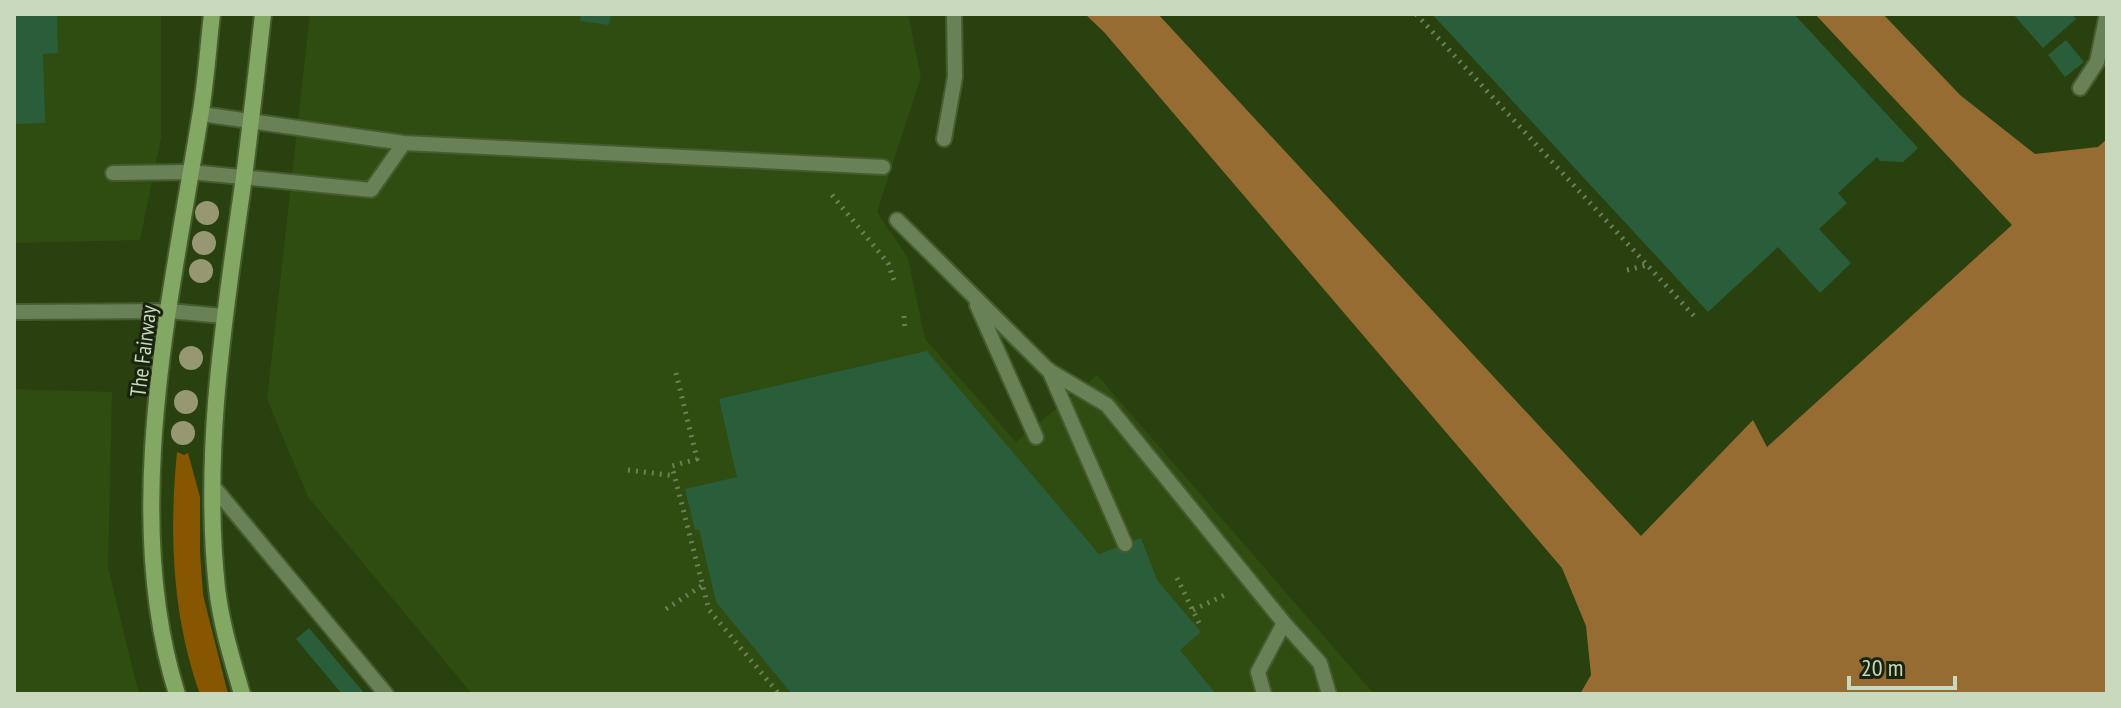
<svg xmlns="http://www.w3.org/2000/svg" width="2121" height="708" font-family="'PT Sans Narrow',sans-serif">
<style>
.built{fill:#2f4c11}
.green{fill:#865601}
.forest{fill:#976c33}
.building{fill:#2a5e3a}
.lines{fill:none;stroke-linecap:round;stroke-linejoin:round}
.service-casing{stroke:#465c2e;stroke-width:18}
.secondary-casing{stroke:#465c2e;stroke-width:20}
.path{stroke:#6c8058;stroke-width:5;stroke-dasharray:2 6;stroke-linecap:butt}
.service{stroke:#698156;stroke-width:14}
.secondary{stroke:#83a863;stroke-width:16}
.tree{fill:#979774}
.labels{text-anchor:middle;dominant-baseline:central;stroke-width:6;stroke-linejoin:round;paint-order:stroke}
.street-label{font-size:22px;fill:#c9d9be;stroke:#19240f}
</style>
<rect width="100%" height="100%" fill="#29410f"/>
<path class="built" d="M14 14H161V138L140 240 14 243Z
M310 14H908L921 77 877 212 908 258 925 339 1016 442 1097 375 1374 694H472L308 497 267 399Z
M14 389 112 392 108 568 139 694H14Z"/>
<path class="green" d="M177 452 184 455 188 453 200 497V551L203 595 228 694H200C172 616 169 533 177 452Z"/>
<path class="forest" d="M1085 14H1158L1641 536 1753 420 1767 447 2012 225 1815 14H1883L1960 95 2035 154 2098 147 2107 139V694H1580L1591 675 1586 626 1562 568 1104 32Z"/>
<path class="building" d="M14 14H57L58 53 43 54 45 123 14 124Z
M581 14H611L609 25 580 21Z
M1432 14H1794L1918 148 1903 162 1880 161 1877 157 1838 193 1847 203 1819 229 1851 263 1820 293 1778 247 1708 312Z
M2013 14H2072L2076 19 2043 48Z
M2066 40 2084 62 2065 77 2048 55Z
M927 351 1099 554 1141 538 1157 580 1201 632 1180 650 1216 694H792L716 602 699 529 695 530 685 489 737 477 719 399Z
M309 628 365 694H342L296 639Z"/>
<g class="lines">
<g class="service-casing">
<path id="service" d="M2080 88 2097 62 2107 14
M201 114 404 143 883 167
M944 139 955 77 954 14
M113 173 191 172 371 190 404 143
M897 220 1048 370 1107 405 1284 623 1320 663 1329 694
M977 305 1036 437
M14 312 169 311 223 316
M1049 370 1125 544
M212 485 386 694
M1264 694 1258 672 1284 623"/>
</g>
<g class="secondary-casing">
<path id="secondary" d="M177 694C120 514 171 299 200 117 206 83 208 48 212 14
M242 694C232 659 221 624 217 588 202 450 225 313 244 177 251 123 257 68 263 14"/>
</g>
<path class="path" d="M1416 14 1695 317
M832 195 888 263 894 280
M1627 270 1647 265
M904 316 905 330
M676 373 697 459 672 466 709 610 779 694
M628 470 675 476
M1177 578 1201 627
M666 609 703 585
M1193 610 1229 593"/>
<use href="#service" class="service"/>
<use href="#secondary" class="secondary"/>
</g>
<g class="tree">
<circle cx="207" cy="213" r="12"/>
<circle cx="204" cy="243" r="12"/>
<circle cx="201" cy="271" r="12"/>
<circle cx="191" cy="358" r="12"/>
<circle cx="186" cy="402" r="12"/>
<circle cx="183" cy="433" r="12"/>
</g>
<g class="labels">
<g class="street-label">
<text transform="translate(143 351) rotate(-83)">The Fairway</text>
</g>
</g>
<rect width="2121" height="708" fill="none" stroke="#c9d9be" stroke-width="32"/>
<path d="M1849 676v12h106v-12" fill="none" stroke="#c9d9be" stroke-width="4"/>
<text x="1861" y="676" font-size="24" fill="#c9d9be" stroke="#19240f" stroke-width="6" paint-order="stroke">20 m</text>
</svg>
